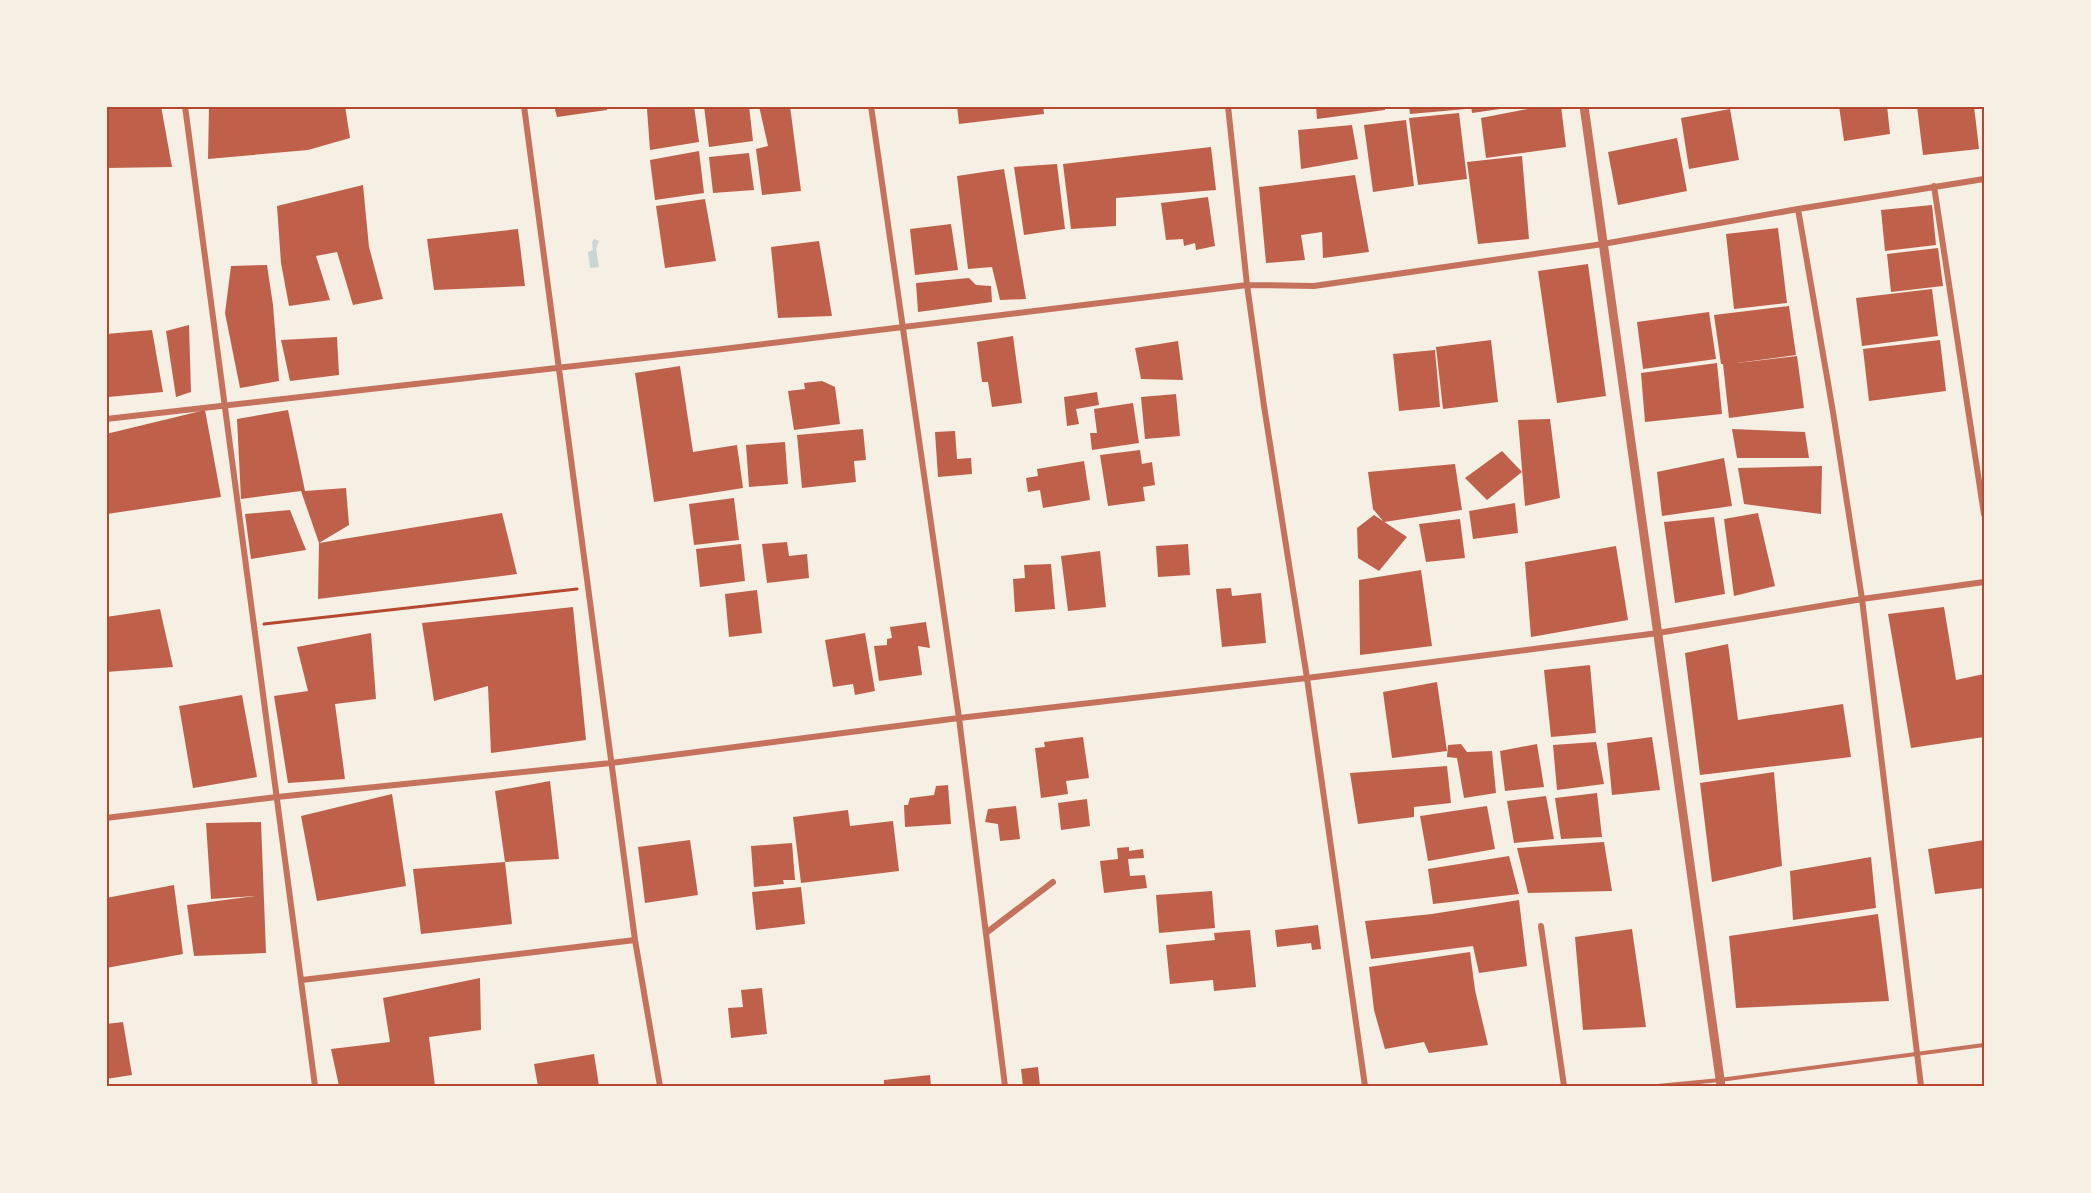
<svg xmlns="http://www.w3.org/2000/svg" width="2091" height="1193" font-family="'Noto Serif',serif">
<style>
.water{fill:#c9d6d2}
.building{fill:#bf614a}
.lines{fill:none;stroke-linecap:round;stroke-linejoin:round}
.path{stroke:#b5482f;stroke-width:3}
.service{stroke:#c5725c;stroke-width:4}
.minor{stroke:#c5725c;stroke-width:6}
.tertiary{stroke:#c5725c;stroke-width:9}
.neatline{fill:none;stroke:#b5482f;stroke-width:2}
</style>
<rect width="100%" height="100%" fill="#f6efe4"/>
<path class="water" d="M594 239 599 241 596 248 599 267 590 268 588 252 593 250 592 242Z"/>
<path class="building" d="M106 106H161L172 167 106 168Z
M209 106H345L350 138 308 150 208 159Z
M554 106H606L607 110 557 117Z
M665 106H694L699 142 650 150 647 109Z
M704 106H749L753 141 709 147Z
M759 106H790L801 191 762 195 756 149 768 146Z
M957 106H1043L1044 114 959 124Z
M1316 106H1385V110L1317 119Z
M1409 106H1466V109L1410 114Z
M1471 106H1499L1500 109 1472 113Z
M1543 106H1561L1566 147 1486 158 1481 118Z
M1839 106H1887L1890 134 1844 141Z
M1917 106H1974L1979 149 1923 155Z
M1730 109 1739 160 1689 169 1681 118Z
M1459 113 1467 179 1418 185 1409 118Z
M1406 120 1414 186 1373 192 1364 125Z
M1352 125 1358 159 1301 169 1298 130Z
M1677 138 1687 191 1618 205 1608 152Z
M1211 147 1216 190 1116 198V226L1071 229 1063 164Z
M699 151 704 193 655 200 650 160Z
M749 153 754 190 713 193 709 157Z
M1522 156 1529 239 1478 244 1467 162Z
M1057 164 1065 229 1024 235 1014 167Z
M1004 169 1026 299 1000 300 992 267 968 269 957 176Z
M1355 175 1369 252 1323 258 1322 232 1301 235 1305 260 1266 263 1259 187Z
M363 185 369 247 383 299 353 305 337 252 316 256 330 300 289 306 281 263 277 206Z
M1208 197 1215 246 1196 250 1195 243 1184 246 1183 239 1166 240 1161 203Z
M705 199 716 261 665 268 656 206Z
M1932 205 1936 245 1885 251 1881 210Z
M951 224 958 270 915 275 910 229Z
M1778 228 1787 303 1734 309 1726 234Z
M518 229 525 286 434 290 427 239Z
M819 241 832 316 778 318 771 247Z
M1938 248 1943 286 1891 292 1887 254Z
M1588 264 1606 396 1557 403 1538 271Z
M267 265 273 305 279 381 240 388 225 313 231 266Z
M969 278 976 285 991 286 992 302 918 312 916 283Z
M1932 289 1938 336 1862 346 1856 298Z
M1789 306 1796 355 1737 363 1797 356 1804 408 1729 418 1723 364H1721L1714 315Z
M1709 312 1716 359 1643 369 1637 322Z
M189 325 191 392 176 397 166 331Z
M152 330 163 392 108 397 106 384V334Z
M1013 336 1022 403 992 407 988 382H982L977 342Z
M337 337 339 375 290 381 281 340Z
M1491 340 1498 402 1443 409 1436 347Z
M1940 340 1946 391 1869 401 1863 349Z
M1178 341 1183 380 1141 379 1135 348Z
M1435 350 1440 407 1399 411 1393 354Z
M1717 363 1722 414 1645 422 1641 373Z
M680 366 693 452 737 445 743 488 654 502 635 373Z
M822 381 835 387 840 424 794 430 788 391 805 389 804 383Z
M1097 392 1099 405 1076 409 1079 424 1067 426 1064 397Z
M1176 394 1180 436 1145 439 1141 397Z
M1133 403 1139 443 1092 450 1090 433H1097L1094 409Z
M205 410 221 497 107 514 106 434Z
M288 410 305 491 346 488 349 525 319 543 301 491 241 499 237 419Z
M1550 419 1560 498 1525 506 1518 420Z
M863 429 866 460 854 461 856 482 802 488 797 435Z
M1732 429 1805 432 1809 458H1737Z
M955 431 957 459 971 458 972 474 938 477 935 432Z
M785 442 788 484 749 487 746 445Z
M1140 450 1142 464 1152 462 1155 485 1143 487 1145 501 1108 506 1100 455Z
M1502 451 1522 472 1487 500 1465 478Z
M1724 458 1732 506 1662 516 1657 472Z
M1084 461 1090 500 1043 508 1040 490 1028 492 1026 478 1038 476 1037 469Z
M1455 464 1462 510 1384 522 1373 509 1368 472Z
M1822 466 1821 514 1744 504 1738 468Z
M734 498 739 540 694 545 689 504Z
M1515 503 1518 533 1473 539 1469 511Z
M290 510 306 550 251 559 245 514Z
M502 513 517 574 318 599 319 543Z
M1758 513 1775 586 1734 596 1724 519Z
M1374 515 1407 537 1379 571 1358 558 1357 528Z
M1714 517 1725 594 1675 603 1664 522Z
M1460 519 1465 558 1426 562 1419 524Z
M787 542 789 556 807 554 809 578 767 583 762 544Z
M741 544 745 581 700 587 696 549Z
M1188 544 1190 575 1158 577 1156 546Z
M1616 546 1628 620 1531 637 1525 562Z
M1100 551 1106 607 1068 611 1061 556Z
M1051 564 1055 609 1015 612 1013 579 1025 578 1024 565Z
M1421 570 1432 646 1360 655 1359 580Z
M1231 588 1232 596 1261 593 1266 643 1222 647 1216 589Z
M757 590 762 633 729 637 725 594Z
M573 607 586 740 491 753 488 686 434 701 422 623Z
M1944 607 1956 680 1984 674V737L1911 748 1888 614Z
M160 609 173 667 106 672V617Z
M926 622 930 648 918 646 922 675 879 681 874 646 887 645V639L892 638 890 627Z
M371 633 376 699 335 704 345 779 288 783 274 696 308 691 297 647Z
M865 633 875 691 855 695 853 684 833 687 825 640Z
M1728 644 1738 720 1843 704 1851 757 1700 775 1685 653Z
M1590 665 1596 733 1551 737 1544 670Z
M1437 682 1447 751 1392 758 1383 692Z
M242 695 257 777 193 788 179 706Z
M1083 737 1089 778 1066 781 1068 794 1041 798 1035 748 1045 747 1044 742Z
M1652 737 1660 790 1612 795 1607 743Z
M1596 742 1604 784 1557 790 1553 745Z
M1461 744 1467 752 1492 751 1496 793 1464 798 1457 758 1447 757 1448 745Z
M1537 744 1544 787 1505 791 1500 751Z
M1447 766 1451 803 1414 807V817L1358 824 1350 773Z
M1774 772 1782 866 1712 882 1700 783Z
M550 781 559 859 505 862 495 791Z
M948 785 951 824 905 827 904 805H908L910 798 934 795 936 786Z
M1597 793 1602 837 1561 839 1555 798Z
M392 794 406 886 317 901 301 816Z
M1546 796 1554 839 1514 843 1507 801Z
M1087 799 1090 826 1061 830 1058 803Z
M1016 806 1020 839 1000 841 998 824 985 822 988 809Z
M1487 806 1495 849 1428 861 1420 816Z
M848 810 850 826 893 821 899 871 801 883 793 817Z
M261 822 266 953 194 956 187 905 255 896 211 899 206 823Z
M690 840 698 895 645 903 638 847Z
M1984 840V888L1935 894 1928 849Z
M1604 842 1612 891 1528 893 1517 848Z
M792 843 795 880H783L784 884 754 887 751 846Z
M1129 847V851L1143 849 1144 858 1128 859 1130 876 1145 875 1147 888 1104 893 1100 861 1118 859 1117 848Z
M1509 856 1519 894 1433 904 1428 869Z
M1871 857 1876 908 1793 920 1790 871Z
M505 862 512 924 421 934 413 869Z
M174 885 183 954 106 968V898Z
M801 887 805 924 756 930 752 892Z
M1212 891 1215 928 1159 933 1156 895Z
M1519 900 1527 966 1479 973 1473 946 1371 959 1365 921 1432 914Z
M1878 914 1889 1001 1736 1008 1729 936Z
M1318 925 1321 949 1312 950 1311 943 1277 947 1275 930Z
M1632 929 1646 1027 1583 1030 1575 937Z
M1250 930 1256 987 1214 991 1213 980 1170 984 1166 945 1215 940 1214 933Z
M1470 952 1475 990 1488 1045 1429 1053 1424 1042 1385 1049 1374 1010 1369 967Z
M480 978 481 1030 429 1037 435 1086H339L331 1049 390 1042 383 998Z
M762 988 767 1034 731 1038 728 1008 743 1007 741 990Z
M123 1022 132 1075 106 1079V1024Z
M594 1054 599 1086H538L534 1064Z
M1038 1067 1040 1086H1023L1021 1069Z
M930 1075 931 1086H884V1080Z"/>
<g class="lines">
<path class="path" d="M264 624 577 589"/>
<path class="service" d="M1657 1086 1720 1080 1984 1045"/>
<path class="minor" d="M185 106 315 1086
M524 106 635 940 660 1086
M871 106 959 718 1005 1086
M1228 106 1247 285 1264 406 1307 678 1365 1086
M1934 186 1984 514
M1798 209 1833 412 1862 599 1921 1086
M106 419 715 350 1247 285 1314 286 1603 244 1798 209 1984 179
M106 818 277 797 611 763 959 718 1307 678 1658 633 1862 599 1984 582
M1541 926 1564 1086
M986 933 1053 882
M302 980 635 940"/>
<path class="tertiary" d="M1584 106 1721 1086"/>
</g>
<rect width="2091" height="1193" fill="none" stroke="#f6efe4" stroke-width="216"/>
<rect x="108" y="108" width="1875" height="977" class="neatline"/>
</svg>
